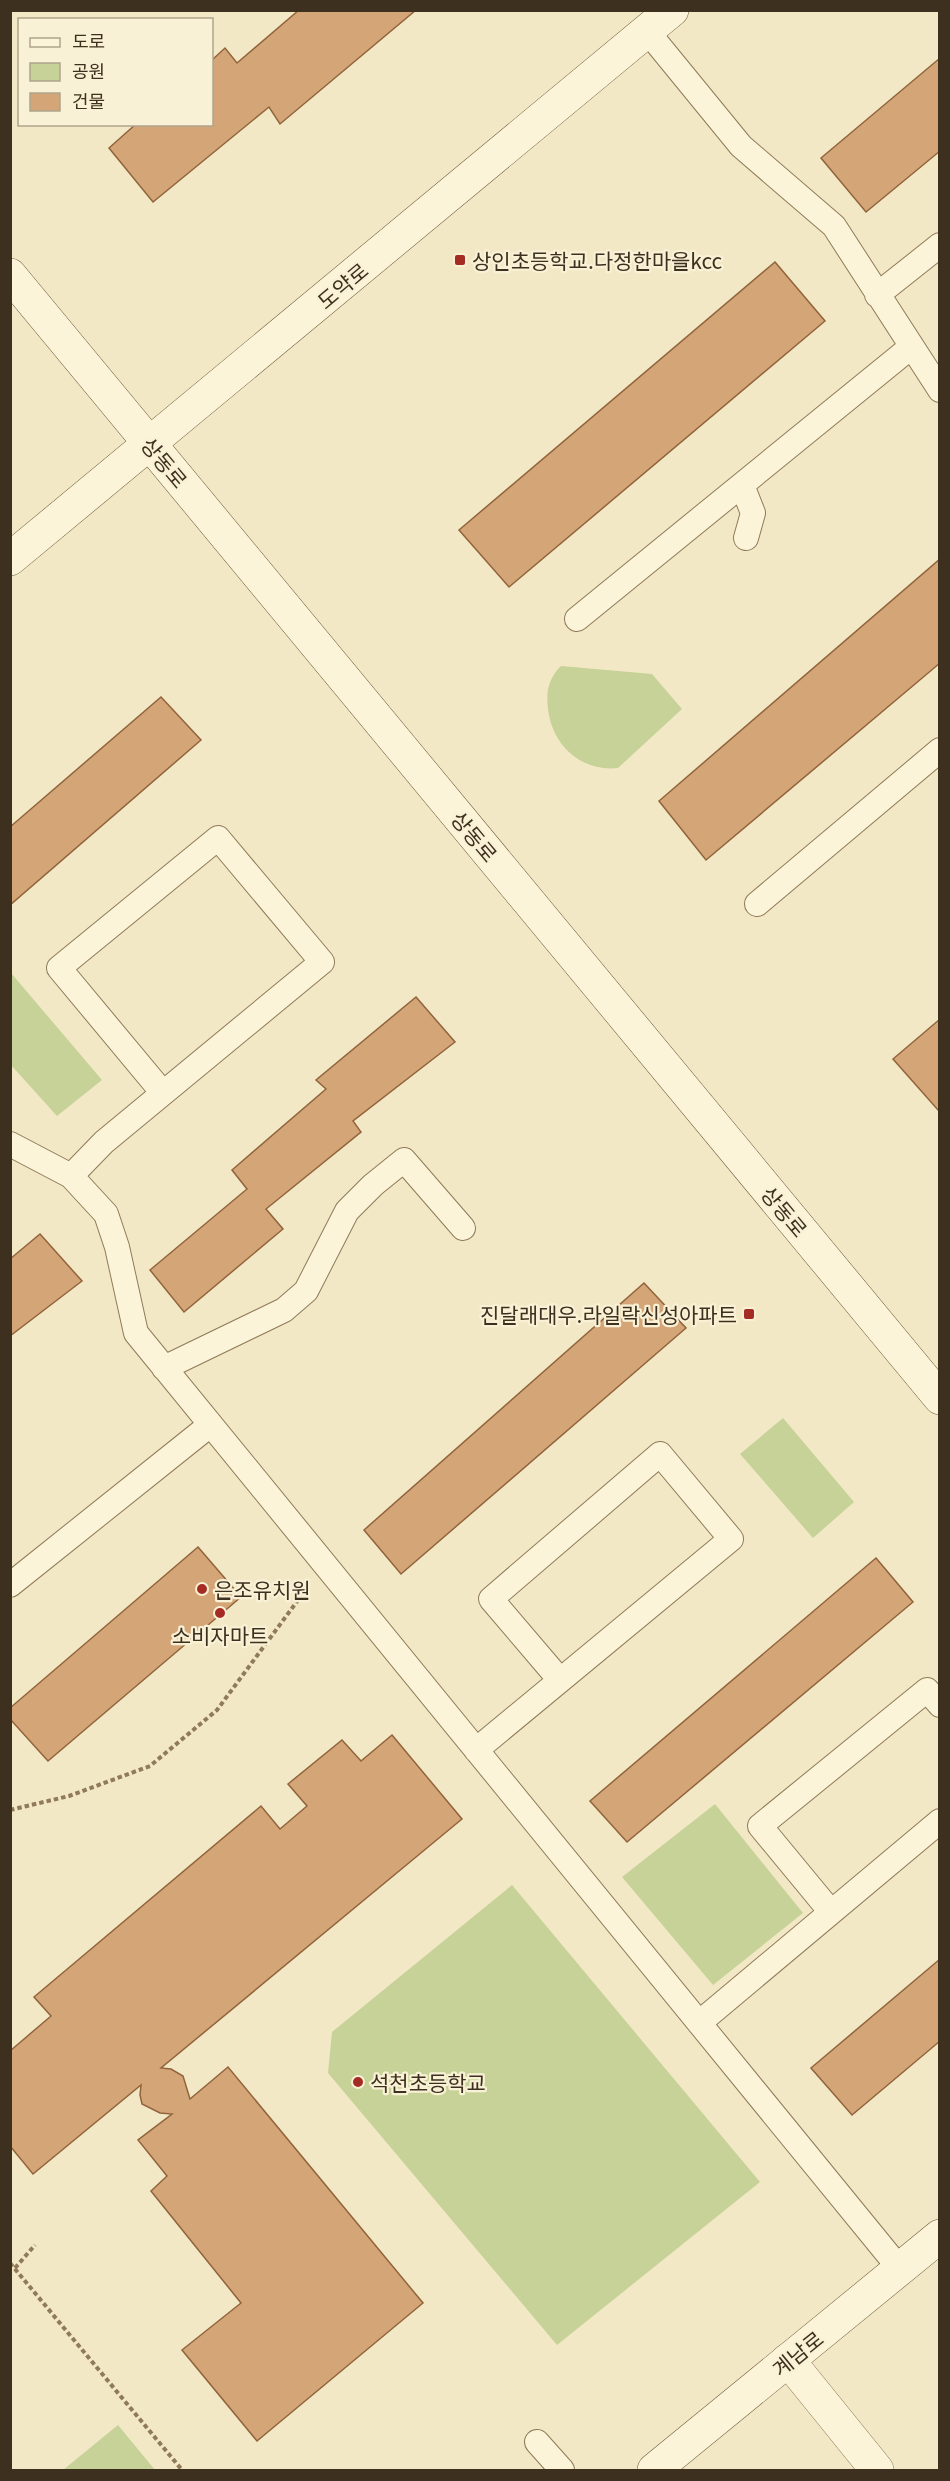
<svg xmlns="http://www.w3.org/2000/svg" width="950" height="2481" font-family="Georgia,'Noto Sans KR',serif">
<style>
.green{fill:#c6d297}
.building{fill:#d4a577;stroke:#91643c;stroke-width:1.5}
.lines{fill:none;stroke-linecap:round;stroke-linejoin:round}
.lane-casing{stroke:#8f7a59;stroke-width:26}
.street-casing{stroke:#8f7a59;stroke-width:34}
.secondary-casing{stroke:#715a3c;stroke-width:34}
.path{stroke:#8f7a59;stroke-width:4;stroke-dasharray:4.5 3;stroke-linecap:butt}
.lane{stroke:#fcf4d9;stroke-width:24}
.street{stroke:#fcf4d9;stroke-width:33}
.secondary{stroke:#fcf4d9;stroke-width:33}
.poi-dot{fill:#a42c23;stroke:#f9f1d5;stroke-width:2}
.labels{text-anchor:middle;dominant-baseline:central;stroke-width:4.5;stroke-linejoin:round;paint-order:stroke}
.poi-label{font-size:21px;fill:#3e301e;stroke:#f9f1d5;text-anchor:start}
.street-label{font-size:21px;fill:#3e301e;stroke:#f9f1d5}
</style>
<rect width="100%" height="100%" fill="#f2e8c5"/>
<path class="green" d="M561 666 652 674 682 709 618 768C581 772 552 745 548 709 546 692 548 679 561 666Z
M11 973 102 1080 57 1116 11 1065Z
M783 1418 854 1502 813 1538 740 1454Z
M715 1804 803 1913 713 1985 622 1877Z
M512 1885 760 2182 557 2345 328 2073 332 2032Z
M118 2425 155 2470H63Z"/>
<path class="building" d="M299 10H416L280 124 269 107 153 202 109 148 136 124H212V60L225 48 237 63Z
M940 58V151L866 212 821 158Z
M775 262 825 321 509 587 459 530Z
M940 559V663L706 860 659 801Z
M161 697 201 740 10 905V827Z
M416 997 455 1042 353 1121 361 1132 266 1209 283 1229 184 1312 150 1270 247 1189 232 1170 326 1089 316 1080Z
M940 1019V1108L938 1110 893 1059Z
M40 1234 82 1281 10 1336V1259Z
M644 1283 686 1328 401 1574 364 1530Z
M198 1547 241 1597 48 1761 10 1719V1708Z
M876 1558 913 1602 627 1842 590 1801Z
M392 1735 462 1819 161 2068 171 2069 183 2076 190 2099 228 2067 423 2303 257 2441 182 2350 241 2303 151 2191 167 2176 138 2140 172 2114 160 2113 142 2104 140 2095 141 2085 33 2174 10 2146V2051L51 2016 34 1997 261 1806 280 1829 307 1806 288 1784 342 1740 361 1761Z
M940 1959V2041L852 2115 811 2068Z"/>
<g class="lines">
<g class="lane-casing">
<path id="lane" d="M647 31 741 146 834 226 940 390
M877 295 940 245
M742 485 753 513 746 538
M577 619 911 347
M757 904 940 750
M10 1144 71 1176 106 1214 117 1247 136 1333 900 2269
M71 1176 104 1142 322 962 218 838 59 968 163 1093
M164 1368 284 1310 306 1291 347 1211 373 1185 404 1160 463 1228
M10 1585 210 1425
M476 1750 731 1539 660 1454 491 1599 560 1680
M831 1912 760 1826 927 1690 940 1705
M699 2023 940 1821
M537 2442 562 2470"/>
</g>
<g class="street-casing">
<path id="street" d="M788 2360 877 2470"/>
</g>
<g class="secondary-casing">
<path id="secondary" d="M10 275 940 1398
M10 559 672 10
M654 2470 940 2236"/>
</g>
<path class="path" d="M10 1810 69 1796 150 1766 217 1710 304 1592
M10 2263 182 2470
M15 2268 35 2245"/>
<use href="#lane" class="lane"/>
<use href="#street" class="street"/>
<use href="#secondary" class="secondary"/>
</g>
<g class="poi-dot">
<rect x="454" y="254" width="12" height="12" rx="3"/>
<rect x="743" y="1308" width="12" height="12" rx="3"/>
<circle cx="202" cy="1589" r="6"/>
<circle cx="220" cy="1613" r="6"/>
<circle cx="358" cy="2082" r="6"/>
</g>
<g class="labels">
<g class="poi-label">
<text x="472" y="260">상인초등학교.다정한마을kcc</text>
<text x="737" y="1314" text-anchor="end">진달래대우.라일락신성아파트</text>
<text x="214" y="1589">은조유치원</text>
<text x="220" y="1635" text-anchor="middle">소비자마트</text>
<text x="370" y="2082">석천초등학교</text>
</g>
<g class="street-label">
<text transform="translate(342 285) rotate(-40)">도약로</text>
<text transform="translate(165 462) rotate(50)">상동로</text>
<text transform="translate(475 836) rotate(50)">상동로</text>
<text transform="translate(785 1211) rotate(50)">상동로</text>
<text transform="translate(797 2353) rotate(-39)">계남로</text>
</g>
</g>
<rect width="950" height="2481" fill="none" stroke="#3e301e" stroke-width="24"/>
<rect x="18" y="18" width="195" height="108" fill="#f9f1d5" stroke="#aea48c" stroke-width="1.5"/>
<rect x="30" y="38" width="30" height="9" fill="#fcf4d9" stroke="#aea48c" stroke-width="1.5"/>
<text x="72" y="48" font-size="18" fill="#3e301e">도로</text>
<rect x="30" y="63" width="30" height="18" fill="#c6d297" stroke="#aea48c" stroke-width="1.5"/>
<text x="72" y="78" font-size="18" fill="#3e301e">공원</text>
<rect x="30" y="93" width="30" height="18" fill="#d4a577" stroke="#aea48c" stroke-width="1.5"/>
<text x="72" y="108" font-size="18" fill="#3e301e">건물</text>
</svg>
